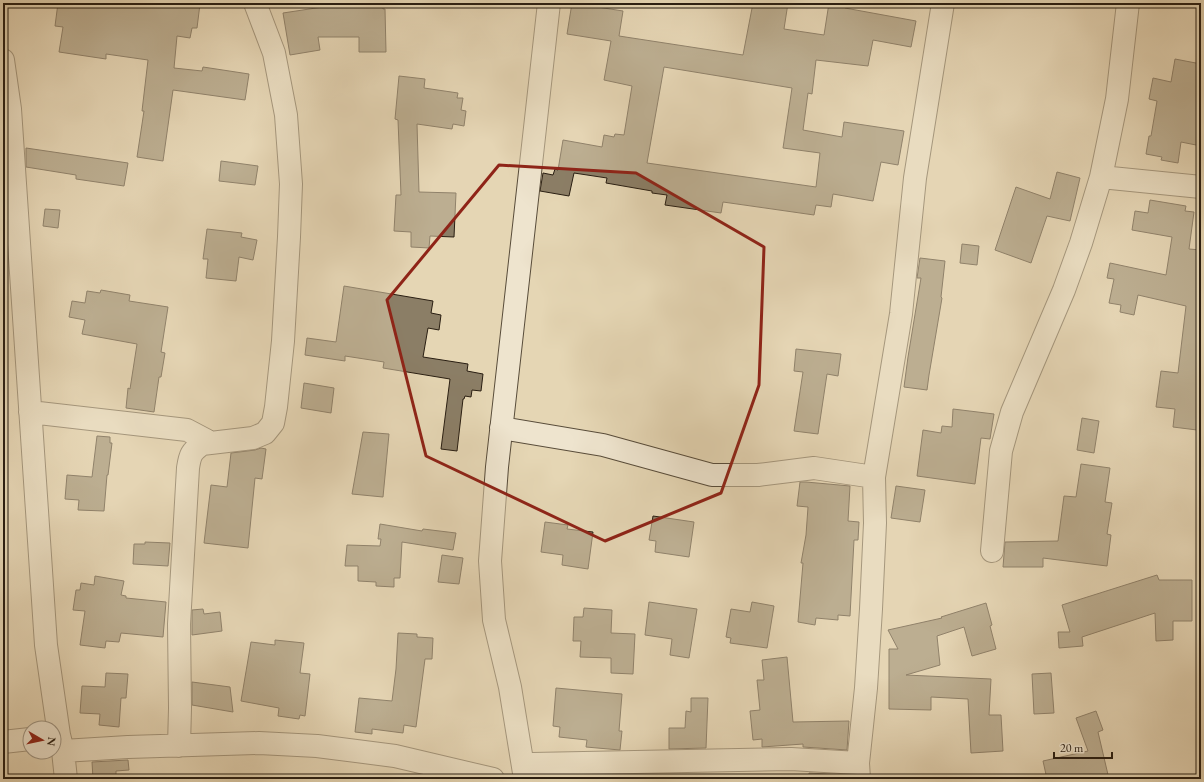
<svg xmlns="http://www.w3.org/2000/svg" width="1204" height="782" font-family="'EB Garamond',serif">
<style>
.building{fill:#8b7e66;stroke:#291e12;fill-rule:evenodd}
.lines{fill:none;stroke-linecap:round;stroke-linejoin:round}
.street-casing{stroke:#584c3a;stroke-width:24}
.street{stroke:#eee4ce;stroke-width:22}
.marked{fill:none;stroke:#8f2418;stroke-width:3;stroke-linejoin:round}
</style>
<rect width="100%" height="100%" fill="#e5d6b4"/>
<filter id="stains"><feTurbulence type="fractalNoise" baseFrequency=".005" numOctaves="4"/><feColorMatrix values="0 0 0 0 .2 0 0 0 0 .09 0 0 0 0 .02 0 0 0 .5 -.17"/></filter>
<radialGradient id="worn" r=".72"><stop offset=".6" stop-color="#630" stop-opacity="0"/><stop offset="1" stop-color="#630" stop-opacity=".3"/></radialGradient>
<path class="building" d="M58 3 200 4 197 28H192L190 38 177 36 174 68 202 71 203 67 249 74 245 100 173 90 163 161 137 157 144 111H142L148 60 106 54V59L59 52 63 27 55 26Z
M329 3H383V9H385L386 52H359V37H318L320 50 290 55 283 13 329 6Z
M572 3 623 11 619 36 743 55 753 3H788L784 29 824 35 829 3H846L845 8 916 21 911 47 873 40 868 66 816 60 812 94 808 93 803 130 842 137 844 122 904 131 898 165 881 162 873 201 833 194 831 207 816 205 814 215 723 202 721 213 665 205 667 195 652 193V191L606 183 607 178 574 173 569 196 540 191 543 173 553 175 555 169 558 170 563 140 602 147 604 135 614 137 615 134 624 135 632 86 604 80 611 41 567 34ZM664 67 792 88 783 148 820 153 816 187 647 163Z
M1175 59 1201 64V146L1181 142 1178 163 1161 160 1162 157 1146 154 1149 136H1151L1157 101 1149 99 1153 78 1171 82Z
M399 76 425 79 424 88 458 93 457 98H463L461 110 466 111 464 126 453 124 452 129 417 124 419 192 456 193 454 237 430 236 429 248 411 247V232L394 231 396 195H401L398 120 395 119Z
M26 148 128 163 124 186 76 179V175L26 167Z
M221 161 258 166 255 185 219 181Z
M1057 172 1080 178 1070 221 1047 216 1031 263 995 250 1016 187 1050 199Z
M1150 200 1186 206 1185 211 1194 212 1189 249 1201 250V388L1197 430 1173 427 1175 409 1156 407 1161 371 1178 373 1186 306 1138 295 1134 315 1120 312 1121 305 1109 303 1114 279 1107 278 1110 263 1166 275 1172 237 1132 230 1135 211 1148 213Z
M45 209 60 210 58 228 43 226Z
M207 229 242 233 241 237 257 240 253 260 239 257 236 281 206 278 208 259H203Z
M962 244 979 246 977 265 960 263Z
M920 258 945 261 941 297 942 298 929 375 927 390 904 387 908 357 921 278H917Z
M344 286 433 301 431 313 441 315 439 330 428 328 423 357 468 364 467 371 483 374 481 391 472 390 471 397 465 396 464 399H463L457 451 441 449 450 379 383 368 384 362 345 356V361L305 355 307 338 336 342Z
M101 290 130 295 129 301 168 307 161 352 165 353 161 377H159L154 412 126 408 128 388 130 389 137 344 82 334 85 320 69 317 72 301 85 303 87 291 100 293Z
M796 349 841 354 838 376 827 374 818 434 794 431 803 372 794 371Z
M304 383 334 388 331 413 301 408Z
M953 409 994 414 990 439 981 438 975 484 917 476 923 430 941 433 942 426 952 427Z
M1082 418 1099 421 1094 453 1077 450Z
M363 432 389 434 383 497 352 494Z
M97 436 110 437V443H112L108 475H107L104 511 78 510 79 500 65 499 67 475 92 477Z
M261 448 266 449 262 479 255 478 248 548 204 543 211 485 227 487 231 453 255 450Z
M1081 464 1110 468 1105 502 1112 503 1107 534 1111 535 1107 566 1043 558V567H1003L1005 542 1058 541 1064 496 1076 497Z
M800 482H806L850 486 848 521 859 522 858 540H854L850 616 838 615V620L816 618 815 625 798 622 803 563H801L806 535 808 507 797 506Z
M896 486 925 490 920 522 891 518Z
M653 516 694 522 689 557 655 552 656 541 649 540Z
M545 522 568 525 567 529 593 532 588 569 562 565 563 555 541 552Z
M380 524 422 531 423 529 456 533 453 550 402 542 400 578H394V587L376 586V582L358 581V566H345L347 545 380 546 381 539H378Z
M145 542 170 543 168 566 133 564 134 544H145Z
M442 555 463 558 459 584 438 582Z
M1157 575 1159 580H1192V621H1173V640L1156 641 1155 613 1082 637 1083 646 1059 648 1058 632H1070L1062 605Z
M95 576 124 581 121 595 126 596V598L166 602 163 637 121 633 119 642 106 641 105 648 80 645 85 611 73 610 76 590H80L81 583 94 585Z
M649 602 697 609 689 658 670 655 672 639 645 635Z
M752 602 774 606 767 648 730 643 731 638 726 637 731 609 750 612Z
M986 603 992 625 990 626 996 649 972 656 964 627 937 636 940 665 906 675 991 679 989 715H1001L1003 751 971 753 968 699 931 697V710L889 709V649H898L888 630 942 618 941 617Z
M584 608 612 610 611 633 635 634 633 674 611 673V658L580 657 581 641H573L574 617H583Z
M203 609 204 614 220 612 222 631 192 635V610Z
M398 633 417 634V637L433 638 432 659H425L416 727 404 725 403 733 372 729V734L355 732 359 698 392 701 396 669Z
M275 640 304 643 300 673 310 674 305 716 300 715 299 719 278 716 279 708 241 701 251 642 275 645Z
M787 657 793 722 849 721 847 750 803 747V744L762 747V739L753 740 750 711 760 710 757 680H764L762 660Z
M106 673 128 674 126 698H121L119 727 99 725 100 714 80 713 82 686 105 687Z
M1051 673 1054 713 1034 714 1032 674Z
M192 682 230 687 233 712 192 705Z
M556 688 622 694 619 731H622L620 750 586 747 587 740 559 737 560 727 553 726Z
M691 698H708L706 748 669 749V728H685L686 711 691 712Z
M1096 711 1103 730 1098 732 1109 779H1047L1043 761 1088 751 1076 718Z
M128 760 129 770 116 771V779H93L92 762Z
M809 773 845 775V779H809Z"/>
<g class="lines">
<g class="street-casing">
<path id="street" d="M3 60 10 109 46 645 59 735 63 751 66 779
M1101 177 1201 187
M30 412 187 430 206 440 202 444
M501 428 603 445 712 475H758L814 468 874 477
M992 551 1001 451 1012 412 1064 290 1081 243 1101 177 1117 99 1128 3
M3 742 30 739
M179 746 180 708 179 624 188 468C190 455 191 452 202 444L253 438 265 433 273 423 276 407 283 341 289 237 291 184 286 115 274 53 255 3
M63 751 128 747 259 743 317 746 395 756 493 779
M532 764 791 759 858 763
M525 779 510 687 494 620 490 561 497 467 549 3
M859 779 858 763 866 688 871 609 875 523 874 477 901 314 915 178 943 3"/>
</g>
<use href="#street" class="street"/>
</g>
<path d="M0 0H1204V782H0ZM499 165 636 173 764 247 759 385 721 493 605 541 426 456 387 300Z" fill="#e5d6b4" fill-opacity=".55" fill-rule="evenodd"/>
<path class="marked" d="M499 165 636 173 764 247 759 385 721 493 605 541 426 456 387 300Z"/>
<rect width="1204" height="782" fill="none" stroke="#e5d6b4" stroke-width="16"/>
<rect x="4" y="4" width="1196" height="774" fill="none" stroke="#291e12" stroke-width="2"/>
<rect x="8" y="8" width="1188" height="766" fill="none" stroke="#291e12"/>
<g transform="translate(42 740) rotate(99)"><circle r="19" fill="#eee4ce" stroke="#9f9583"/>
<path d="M0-3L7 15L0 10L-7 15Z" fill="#8f2418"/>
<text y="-6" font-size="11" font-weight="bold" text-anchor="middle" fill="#291e12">N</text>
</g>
<path d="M1054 752v6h58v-6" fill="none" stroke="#291e12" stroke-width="2"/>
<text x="1060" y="752" font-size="12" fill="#291e12" stroke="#eee4ce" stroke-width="3" paint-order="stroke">20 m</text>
<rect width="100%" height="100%" filter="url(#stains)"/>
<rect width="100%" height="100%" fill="url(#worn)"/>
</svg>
